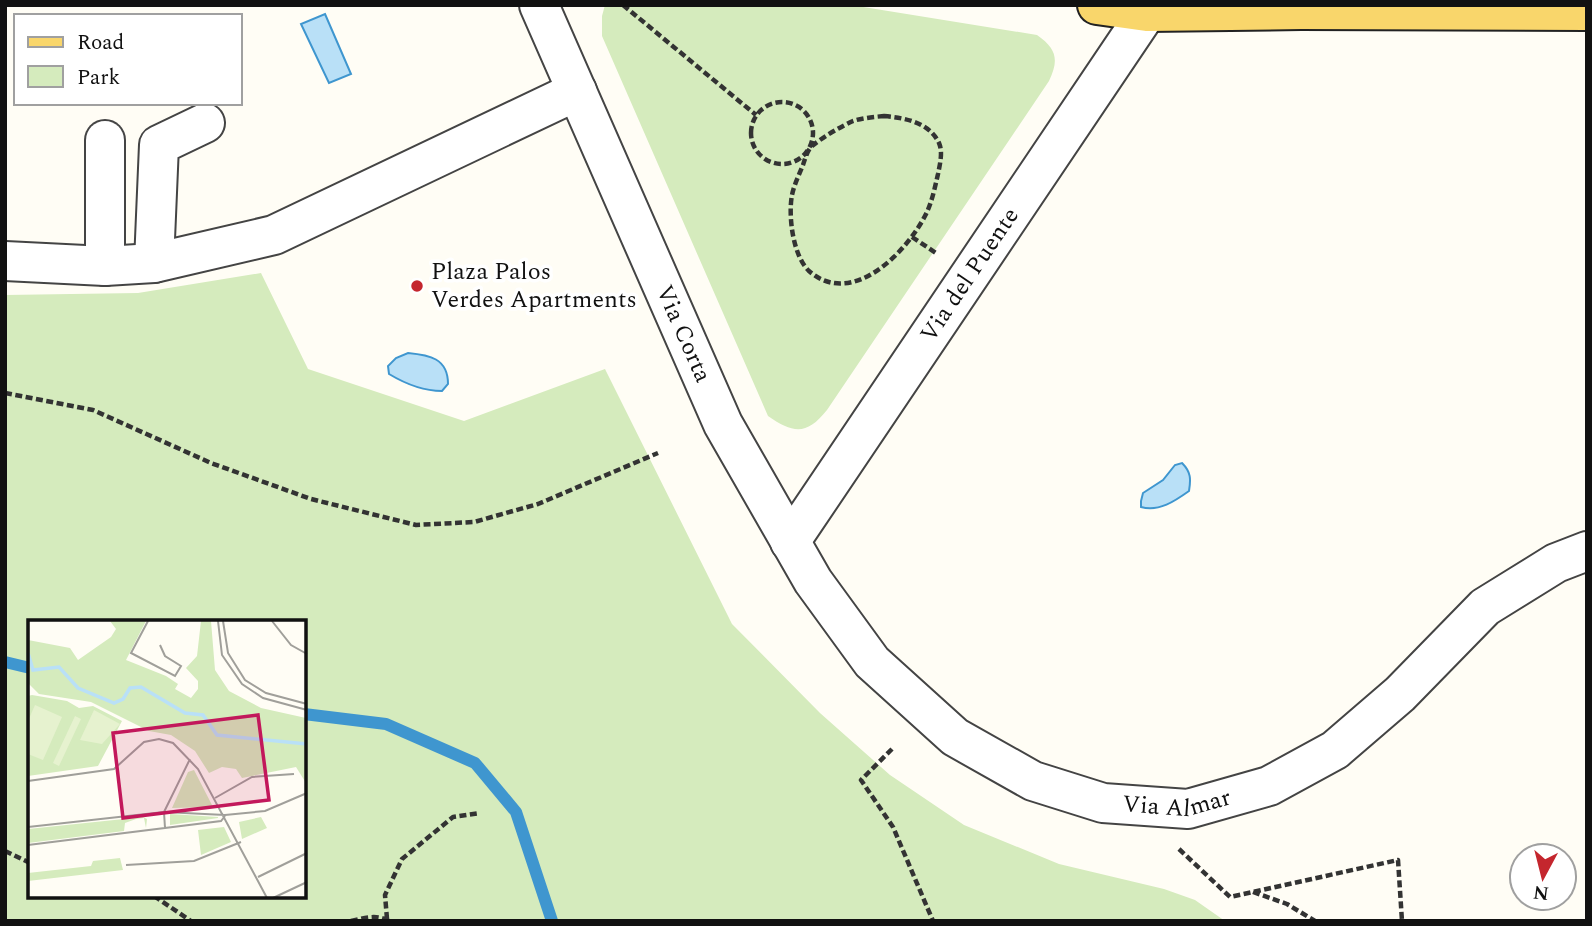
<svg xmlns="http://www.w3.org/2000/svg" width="1592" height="926" font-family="Spectral,serif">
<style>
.green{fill:#d5ebbd;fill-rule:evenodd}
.water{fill:#b9e0f7;stroke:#3f96cf;stroke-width:2}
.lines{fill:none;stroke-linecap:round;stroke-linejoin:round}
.stream{stroke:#3f96cf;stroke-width:12}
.minor-casing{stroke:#444;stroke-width:42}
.major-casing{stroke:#222;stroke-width:42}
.path{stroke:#333;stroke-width:4.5;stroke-dasharray:7 3.5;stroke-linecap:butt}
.minor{stroke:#fff;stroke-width:38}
.major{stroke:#f9d66b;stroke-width:38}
.poi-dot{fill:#c4262e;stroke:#fff;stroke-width:2.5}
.labels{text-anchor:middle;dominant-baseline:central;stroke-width:7;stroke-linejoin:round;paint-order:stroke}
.poi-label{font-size:24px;fill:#111;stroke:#fff;text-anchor:start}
.street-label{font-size:24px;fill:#111;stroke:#fff}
.inset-river{fill:none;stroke:#b9e0f7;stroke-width:3.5}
.inset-road{fill:none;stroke:#a09f9a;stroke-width:2}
.view{fill:#c2185b;fill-opacity:0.15;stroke:#c2185b;stroke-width:3.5}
.inset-edge{fill:none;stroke:#111;stroke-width:3.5}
</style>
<rect width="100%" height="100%" fill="#fffdf5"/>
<path class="green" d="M605 5H851L1037 35C1057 49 1059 60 1049 81L827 410C807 435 794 434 768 416L602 36V16Z
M261 273 308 369 464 421 605 369 732 624 820 713 890 775 964 825 1059 864 1164 889 1195 900 1225 921H5V295L138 293ZM30 622H304V896H30Z"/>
<path class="water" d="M325 14 351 74 329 83 301 24Z
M408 353C429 355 448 358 448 384L442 391C424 391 404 383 389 374L388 366 396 358Z
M1182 463C1191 472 1191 479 1189 491 1175 501 1159 512 1141 507V501L1143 493 1163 480 1175 465Z"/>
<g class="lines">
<path class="stream" d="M5 662 30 668
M304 714 386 724 475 763 516 812 552 921"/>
<g class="minor-casing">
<g id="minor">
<path id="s1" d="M539 5 723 424 813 581 872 662 955 737 1033 781 1103 803 1188 809 1269 786 1335 750 1400 694 1485 607 1556 563 1587 551"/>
<path d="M5 261 105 266 154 263 274 235 577 91"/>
<path d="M154 263 159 145 205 123"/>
<path d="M105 266V140"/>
<path id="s2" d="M790 542 1147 12V5"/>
</g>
</g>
<g class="major-casing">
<path id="major" d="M1097 5 1147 12 1301 10 1587 11"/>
</g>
<path class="path" d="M623 5 756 115
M751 133a31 31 0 1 1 62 0a31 31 0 1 1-62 0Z
M884 116C905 118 929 122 939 143 943 152 940 164 938 174 935 187 932 202 926 214 907 252 852 309 809 271 793 256 788 216 792 195 794 185 799 175 803 165 805 159 807 151 812 146 823 137 840 127 853 121 862 118 874 117 884 116Z
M912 237 936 253
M5 393 93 410 211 463 311 499 416 525 474 522 538 504 658 453
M892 749 861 780 893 827 933 921
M1179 849 1230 897 1398 860 1402 921
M5 851 30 863
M1253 892 1287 904 1315 921
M154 896 191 921
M387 919 385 895 402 859 453 817 480 813
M351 921C364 918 377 914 389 921"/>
<use href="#minor" class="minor"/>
<use href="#major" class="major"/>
</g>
<circle class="poi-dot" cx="417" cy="286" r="7"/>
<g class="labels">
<g class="poi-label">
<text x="431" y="272">Plaza Palos<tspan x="431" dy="28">Verdes Apartments</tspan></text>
</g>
<g class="street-label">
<text stroke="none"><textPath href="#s2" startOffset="322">Via del Puente</textPath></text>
<text stroke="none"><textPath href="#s1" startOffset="359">Via Corta</textPath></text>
<text stroke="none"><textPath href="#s1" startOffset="1088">Via Almar</textPath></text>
</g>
</g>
<g transform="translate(28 620)">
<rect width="278" height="278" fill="#fffdf5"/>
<path d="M82 1H118L98 40 138 56 150 64 147 69 163 78 170 69V61L158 48 169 36 173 1H183L187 50 201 71 233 88 278 98V163L268 147 214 158 208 149 194 147 181 153 167 131 143 115 121 111 63 82 11 74 0 63V20L42 28 50 40 83 17 88 9ZM4 75 39 81 51 88 65 86 94 101 70 146 0 156V76ZM166 150 185 187 144 188 160 152ZM142 194 190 197V198L142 205ZM115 197 119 199 118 208 116 198 108 199 97 203 96 211 0 223V209ZM233 197 239 208 214 219 211 202ZM196 207 203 222 173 235 170 210ZM92 238 95 250 0 261V253L63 246 65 241Z" fill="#d5ebbd"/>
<path d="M7 85 34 97 15 140 0 134V101ZM66 90 92 104 74 124 52 120ZM47 96 53 99 31 146 25 143Z" fill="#e6f2cf"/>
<path class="inset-river" d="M0 33 5 50 31 47 50 68 86 83 95 79 102 68 113 67 157 93 175 95 189 115 279 124"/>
<path class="inset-road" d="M120 1 103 33 147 56 153 46 137 36 132 25M190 1 194 35 214 64 235 78 279 90M195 1 200 33 217 60 238 73 279 84M244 1 263 25 279 34M0 161 86 149 116 122 131 119 145 123 170 149 239 278M187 178 224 157 266 154M0 207 136 192 197 195 237 191 279 173M137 208 136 192 162 139M0 225 193 201 197 196M98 245 166 241 213 222M230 257 279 233M245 278 279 262"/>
<path class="view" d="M230 95 241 180 95 198 85 113Z"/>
<rect width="278" height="278" class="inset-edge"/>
</g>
<rect width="1592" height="926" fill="none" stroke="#111111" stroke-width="14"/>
<rect x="14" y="14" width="228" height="91" fill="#ffffff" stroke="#a0a0a0" stroke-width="2"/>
<rect x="28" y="37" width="35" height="10" fill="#f9d66b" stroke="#a0a0a0" stroke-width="2"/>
<text x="77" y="49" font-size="21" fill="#111111">Road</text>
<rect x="28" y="66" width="35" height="21" fill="#d5ebbd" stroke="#a0a0a0" stroke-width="2"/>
<text x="77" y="84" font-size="21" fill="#111111">Park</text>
<g transform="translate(1543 877) rotate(187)"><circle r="33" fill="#ffffff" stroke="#a0a0a0" stroke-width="2"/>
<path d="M0-5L12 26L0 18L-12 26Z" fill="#c4262e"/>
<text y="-10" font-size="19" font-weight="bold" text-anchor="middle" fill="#111111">N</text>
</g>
</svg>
